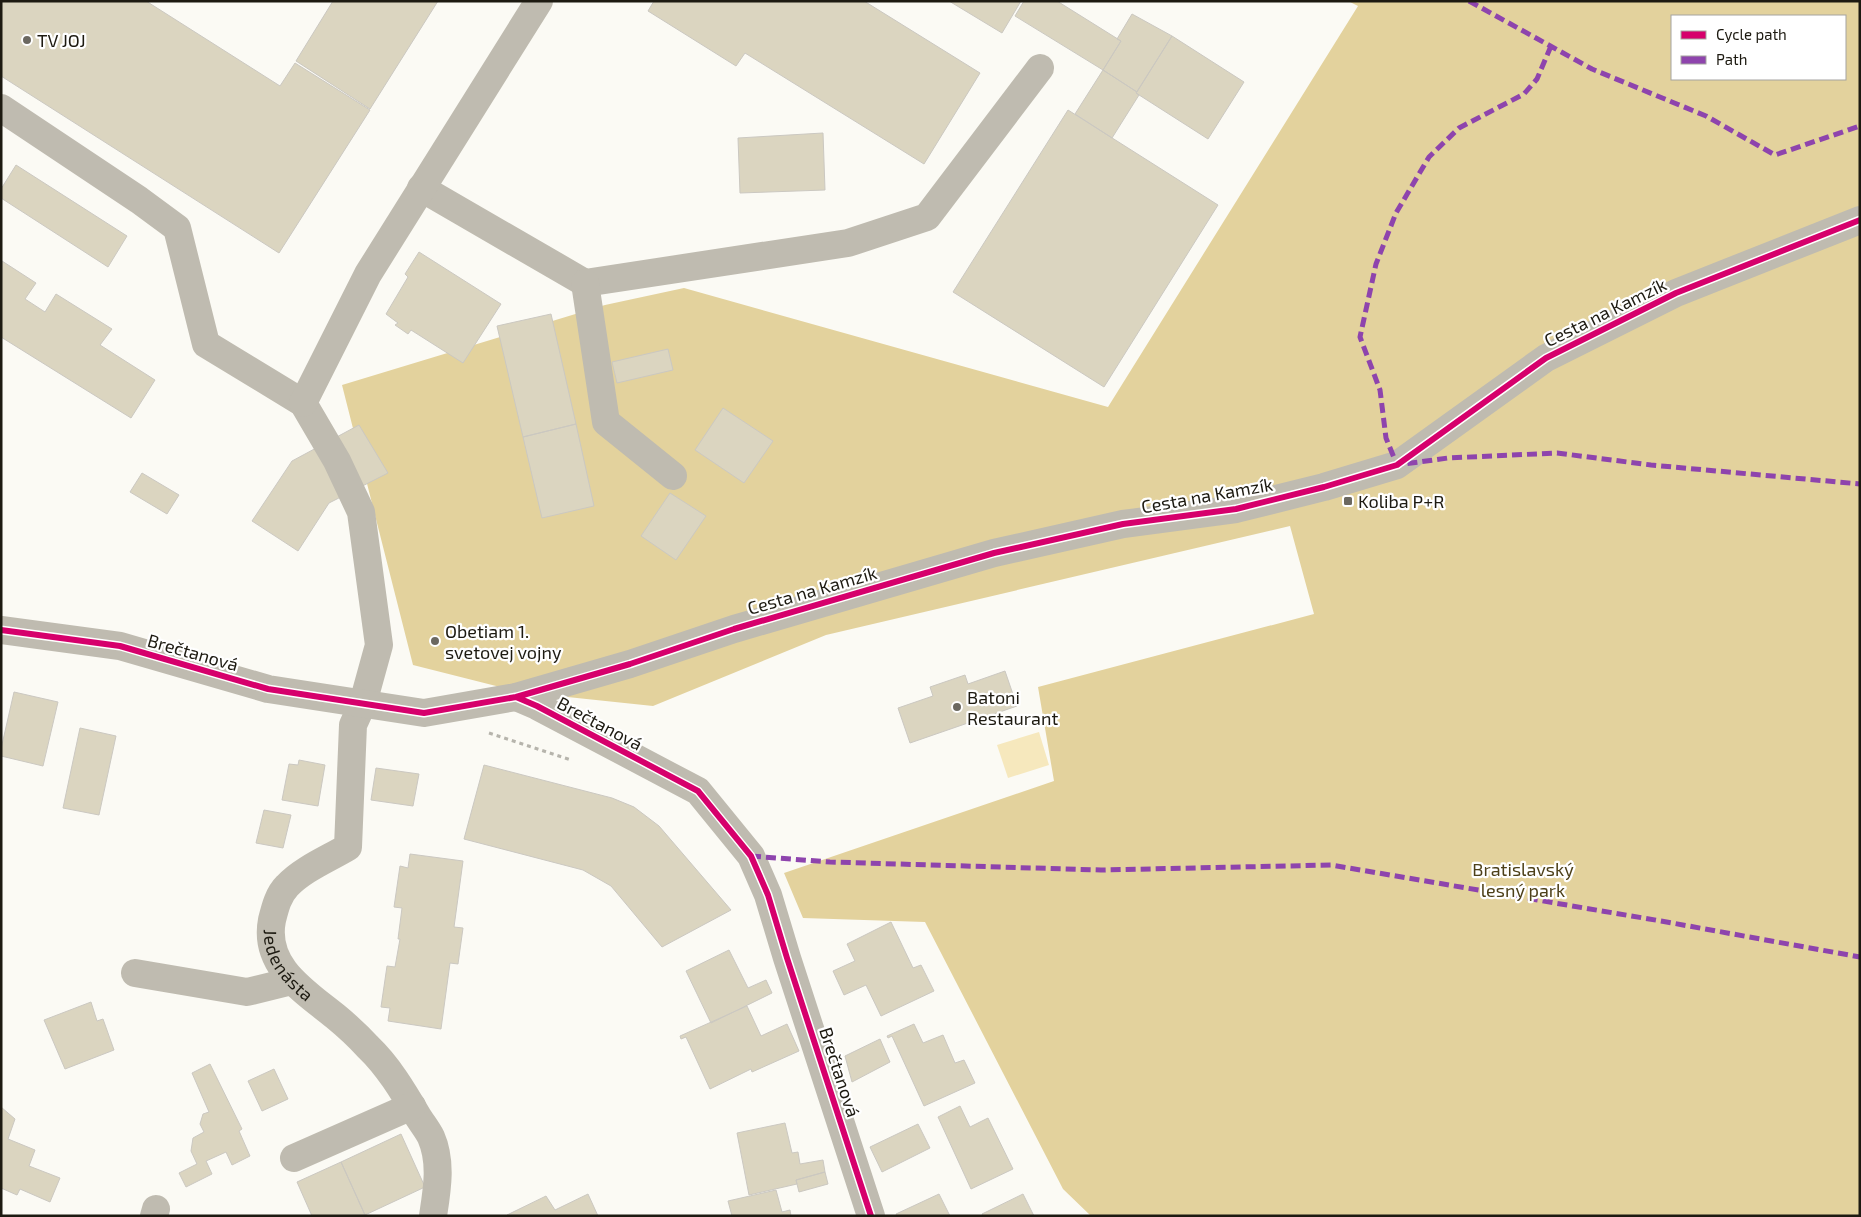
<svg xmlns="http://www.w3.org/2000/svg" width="1861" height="1217" font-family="'Exo 2',sans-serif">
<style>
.green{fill:#f6e8bd}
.forest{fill:#e3d29d;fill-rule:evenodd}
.building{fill:#dbd5c0;stroke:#cbc8c1}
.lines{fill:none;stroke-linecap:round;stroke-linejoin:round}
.path{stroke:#b6b4ac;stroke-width:3;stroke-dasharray:4 4;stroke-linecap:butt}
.minor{stroke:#bfbbb0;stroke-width:28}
.quiet{stroke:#8e44ad;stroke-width:5;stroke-dasharray:10 5;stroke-linecap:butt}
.cycleway-casing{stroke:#fff;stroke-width:9}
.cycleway{stroke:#d6006c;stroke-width:6}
.poi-dot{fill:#6b6860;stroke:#fff;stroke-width:2}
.labels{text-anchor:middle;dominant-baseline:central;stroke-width:4.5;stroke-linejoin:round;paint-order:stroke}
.poi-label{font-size:18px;fill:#1d1a11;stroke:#fff;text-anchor:start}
.street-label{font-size:18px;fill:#1d1a11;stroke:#fff}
.park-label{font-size:18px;fill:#4d4019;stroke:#fff}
</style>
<rect width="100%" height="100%" fill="#fbfaf4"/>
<path class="green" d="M1039 732 1049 765 1008 778 997 745Z"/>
<path class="forest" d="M1348 1H1860V1216H1091L1063 1189 925 922 803 918 784 873 1054 781 1038 687 1314 614 1290 526 826 635 653 706 520 692 413 665 342 385 605 305 684 288 1108 407 1358 6ZM1672 16H1845V79H1672Z"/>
<path class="building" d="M1 1H146L280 86 295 63 370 110 279 253 1 76Z
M333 1H438L370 109 296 61Z
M654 1H864L980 73 924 164 745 53 736 66 648 11Z
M949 1H1021L1002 33Z
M1024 1H1057L1121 41 1103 70 1015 16Z
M1132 14 1172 36 1137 92 1103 70 1121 41 1117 39Z
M1172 36 1244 82 1208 139 1136 93Z
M1103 70 1137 92 1136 93 1139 95 1112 138 1075 114Z
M1068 110 1218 205 1104 387 953 292Z
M823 133 825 190 740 193 738 138Z
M16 165 127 236 108 267 1 198V189Z
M419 252 501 304 463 363 411 330 408 334 395 325 398 323 386 314 408 277 405 274Z
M2 261 36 283 25 299 45 312 56 294 112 329 100 345 155 380 131 418 1 337Z
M551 314 576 424 523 437 497 326Z
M668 349 673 370 617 383 612 362Z
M723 408 773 441 744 483 695 450Z
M576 424 594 506 542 518 523 437Z
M359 425 388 473 329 503 298 551 252 521 292 461Z
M142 473 179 495 167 514 130 492Z
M670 493 706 516 676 560 641 536Z
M1005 671 1017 706 910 743 898 708 933 696 930 687 965 675 968 684Z
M14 692 58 702 43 766 1 756V749Z
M80 728 116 736 99 815 63 808Z
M299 760 325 765 318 806 282 800 289 764 298 765Z
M484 765 612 798 634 807 659 826 731 910 662 947 611 886 583 870 464 839Z
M376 768 419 774 413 806 371 800Z
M264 810 291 815 283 848 256 843Z
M410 854 463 861 454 927 463 928 458 964 450 963 441 1029 388 1021 390 1008 381 1007 387 966 395 967 400 939H398L402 908 394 907 400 866 408 868Z
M891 922 913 968 921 965 934 991 881 1016 866 985 844 995 833 971 855 961 847 944Z
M729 950 748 988 766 980 772 993 711 1023 686 971Z
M91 1002 97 1021 103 1019 114 1050 65 1069 44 1020Z
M747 1006 761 1036 787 1024 799 1051 752 1072 751 1069 710 1089 686 1037 681 1039 680 1036Z
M914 1024 923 1043 943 1035 955 1063 964 1060 975 1083 924 1106 892 1036 888 1038 887 1036Z
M880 1039 890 1062 852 1082 845 1056Z
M210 1064 242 1129 239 1131 250 1156 232 1165 226 1152 206 1161 212 1174 186 1187 179 1173 197 1164 191 1151 193 1138 204 1132 200 1124 203 1114 209 1112 192 1073Z
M274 1069 288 1099 262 1111 248 1081Z
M960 1106 970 1127 988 1118 1013 1169 971 1189 938 1117Z
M1 1107 15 1119 8 1139 35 1150 29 1166 60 1178 50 1202 20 1189 17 1195 1 1188Z
M785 1123 792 1153 798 1152 800 1164 823 1160 825 1172 796 1180 797 1184 749 1195 737 1133Z
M918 1124 930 1148 882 1172 870 1147Z
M401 1134 425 1187 365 1215 341 1162Z
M341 1162 365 1215 312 1216 297 1182Z
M825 1172 828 1184 799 1192 796 1180Z
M776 1190 782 1212 790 1210 791 1216H732L728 1201Z
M588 1194 598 1216 507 1215 546 1196 555 1210Z
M939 1194 950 1216H897L896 1214Z
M1023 1194 1034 1216H983L982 1214Z"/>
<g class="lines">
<path class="path" d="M489 733 571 760"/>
<g class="minor">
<path id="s1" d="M1 108 139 200 177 228 206 344 303 403 337 461 361 512 379 645 363 703 353 725 348 847C328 859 303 869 287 886 278 895 275 908 272 920 263 966 304 991 335 1016 346 1025 358 1036 368 1047 388 1066 403 1091 417 1115 421 1122 427 1129 431 1137 442 1162 437 1190 433 1216"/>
<path d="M421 188 585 283 848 243 927 217 1040 68"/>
<path d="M585 283 606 422 673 476"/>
<path d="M303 403 368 274 539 1"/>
<path d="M1 630 120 646 268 689 424 713 516 697 630 664 734 629 994 553 1123 524 1236 509 1324 487 1397 465 1546 358 1676 293 1860 220"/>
<path d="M516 697 537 706 698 791 751 856 768 895 787 958 871 1216"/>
<path d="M135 973 247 992 292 981"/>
<path d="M294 1158 412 1106"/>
<path d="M154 1216 156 1209"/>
</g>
<path class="quiet" d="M1469 1 1592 69 1706 116 1775 155 1860 126
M1551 46 1537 79 1524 94 1459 128 1429 157 1396 213 1376 264 1360 337 1380 390 1386 438 1397 465 1448 458 1557 453 1651 465 1860 484
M751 856 830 862 1101 870 1331 865 1661 921 1860 957"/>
<g class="cycleway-casing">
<path id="cycleway" d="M1 630 120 646 268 689 424 713 516 697 630 664 734 629 994 553 1123 524 1236 509 1324 487 1397 465 1546 358 1676 293 1860 220
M516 697 537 706 698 791 751 856 768 895 787 958 871 1216"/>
</g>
<use href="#cycleway" class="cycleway"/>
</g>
<g class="poi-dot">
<circle cx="27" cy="40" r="5"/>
<rect x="1343" y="496" width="10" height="10" rx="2.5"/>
<circle cx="435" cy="641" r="5"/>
<circle cx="957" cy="707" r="5"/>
</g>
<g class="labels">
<g class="poi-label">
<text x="37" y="40">TV JOJ</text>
<text x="1358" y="501">Koliba P+R</text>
<text x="445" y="631">Obetiam 1.<tspan x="445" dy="21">svetovej vojny</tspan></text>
<text x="967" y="697">Batoni<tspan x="967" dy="21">Restaurant</tspan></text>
</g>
<g class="street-label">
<text transform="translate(1605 312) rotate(-26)">Cesta na Kamzík</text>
<text transform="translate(1207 495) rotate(-10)">Cesta na Kamzík</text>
<text transform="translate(812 590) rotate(-16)">Cesta na Kamzík</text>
<text transform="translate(193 652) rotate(16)">Brečtanová</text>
<text transform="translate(600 723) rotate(28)">Brečtanová</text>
<text stroke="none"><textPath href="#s1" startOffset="1071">Jedenásta</textPath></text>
<text transform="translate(840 1072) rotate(72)">Brečtanová</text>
</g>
<g class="park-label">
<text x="1523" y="869">Bratislavský<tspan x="1523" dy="21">lesný park</tspan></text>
</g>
</g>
<rect width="1861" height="1217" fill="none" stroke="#1d1a11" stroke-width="5"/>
<rect x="1671" y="15" width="175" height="65" fill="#ffffff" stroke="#a5a3a0"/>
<rect x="1681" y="31" width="25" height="8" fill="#d6006c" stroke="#a5a3a0"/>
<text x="1716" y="40" font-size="15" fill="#1d1a11">Cycle path</text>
<rect x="1681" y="56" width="25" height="8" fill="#8e44ad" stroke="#a5a3a0"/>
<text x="1716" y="65" font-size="15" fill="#1d1a11">Path</text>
</svg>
